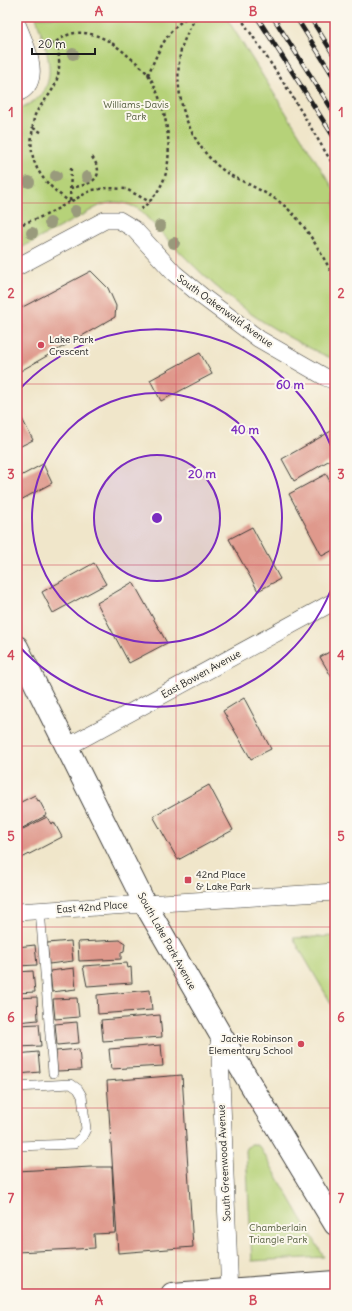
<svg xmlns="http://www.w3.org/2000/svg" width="352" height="1311" font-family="Delius,sans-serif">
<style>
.green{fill:#b6d279;stroke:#69774a}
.building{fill:#df998c}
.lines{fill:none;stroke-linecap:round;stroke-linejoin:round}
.service-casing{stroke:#3c3a36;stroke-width:10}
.minor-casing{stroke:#3c3a36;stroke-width:18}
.tertiary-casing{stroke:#3c3a36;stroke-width:24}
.path{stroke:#3c3a36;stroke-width:2.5;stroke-dasharray:3 3;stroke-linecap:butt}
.service{stroke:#fff;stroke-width:9}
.minor{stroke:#fff;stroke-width:17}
.tertiary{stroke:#fff;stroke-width:22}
.rail-casing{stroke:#1c1c1c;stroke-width:4.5}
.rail{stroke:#fbf7ec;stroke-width:3;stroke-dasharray:9;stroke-linecap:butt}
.tree{fill:#999a7c}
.grid{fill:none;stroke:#d1495b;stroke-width:1;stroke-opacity:0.55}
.ring{fill:none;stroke:#7b2cbf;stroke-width:2}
.poi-dot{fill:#d1495b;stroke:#fbf7ec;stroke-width:1.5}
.labels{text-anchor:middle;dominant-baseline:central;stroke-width:4;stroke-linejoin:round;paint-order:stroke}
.park-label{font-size:10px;fill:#525c3d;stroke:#fbf7ec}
.street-label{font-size:10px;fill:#1c1c1c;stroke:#fbf7ec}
.poi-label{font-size:10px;fill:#1c1c1c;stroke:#fbf7ec;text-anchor:start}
.centre{fill:#7b2cbf;stroke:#fbf7ec;stroke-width:2}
.ring-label{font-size:12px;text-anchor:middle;font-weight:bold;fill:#7b2cbf;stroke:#fbf7ec;stroke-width:4;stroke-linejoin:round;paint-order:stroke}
.neatline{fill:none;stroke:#d1495b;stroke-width:1.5}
.grid-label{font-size:13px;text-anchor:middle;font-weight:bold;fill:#d1495b}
</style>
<rect width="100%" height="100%" fill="#fbf7ec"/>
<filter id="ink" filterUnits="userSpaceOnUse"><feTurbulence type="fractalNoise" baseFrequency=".025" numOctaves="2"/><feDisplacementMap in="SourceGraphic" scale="8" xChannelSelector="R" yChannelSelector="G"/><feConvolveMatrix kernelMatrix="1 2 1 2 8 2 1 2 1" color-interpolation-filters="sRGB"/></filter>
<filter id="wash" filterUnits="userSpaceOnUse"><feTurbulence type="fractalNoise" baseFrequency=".012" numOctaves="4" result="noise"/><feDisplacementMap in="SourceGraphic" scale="16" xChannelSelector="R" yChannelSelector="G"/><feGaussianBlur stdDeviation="0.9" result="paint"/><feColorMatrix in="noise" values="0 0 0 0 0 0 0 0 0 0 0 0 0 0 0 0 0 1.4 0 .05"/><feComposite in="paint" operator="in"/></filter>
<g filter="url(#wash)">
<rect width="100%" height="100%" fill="#f0e6ca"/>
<path class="green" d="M36 17H226L335 191V360C297 343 257 321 225 294 195 269 167 239 140 210 126 202 116 200 101 205L17 250V110C24 106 33 103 39 97 60 76 43 41 36 17Z
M335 936V1010L293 938Z
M251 1144H255L260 1147 324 1257 252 1261 246 1151 247 1148Z"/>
<g id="blocks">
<path class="building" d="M91 271 108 288 116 306 115 317 17 373V310Z
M200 353 212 374 161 401 150 380Z
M17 409 33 440 17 448Z
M333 430 335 434V457L294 481 282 459Z
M43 464 52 483 17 502V478Z
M326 474 335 491V549L322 556 289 494Z
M252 527 280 579 258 591 229 539Z
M94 563 106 584 53 613 42 592Z
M133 582 167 643 129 663 97 603Z
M335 649V683L320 657Z
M244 698 271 749 251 759 223 711Z
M209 785 233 830 178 860 153 816Z
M35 795 38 801 39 800 47 815 17 831V804Z
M47 817 51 824 54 822 62 837 18 860 17 832Z
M120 940 125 943 124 951 121 952V959L79 961 78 942Z
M71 941 73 961 49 964 47 943Z
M35 945 37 965 17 966V947Z
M127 963 128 968 131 967 132 983 87 986 83 966Z
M74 968 76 989 52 992 50 971Z
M33 971 35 992 17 993V972Z
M150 990 152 1010 98 1014 97 995Z
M37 997 38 1020 17 1022V998Z
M77 998 79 1017 55 1019 53 999Z
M160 1015 162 1037 103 1041 101 1020Z
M77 1022 79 1043 57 1045 55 1024Z
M39 1024 41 1046 17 1047V1025Z
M161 1045 163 1066 111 1069 109 1049Z
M79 1049 81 1070 57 1071 56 1051Z
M38 1052 40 1072 19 1074 17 1054Z
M182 1075 193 1247 118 1253 107 1081Z
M91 1167H112L115 1233 94 1234 95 1248 17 1252V1171Z"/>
</g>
</g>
<g filter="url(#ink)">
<use href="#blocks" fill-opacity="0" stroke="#3c3a36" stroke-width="1"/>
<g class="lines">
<g class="service-casing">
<path id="service" d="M40 910 53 1073
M17 1087 71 1084 78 1089 82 1096 86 1129 82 1137 74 1144 17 1146"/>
</g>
<g class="minor-casing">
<path id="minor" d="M17 24C23 40 39 70 27 86 25 89 20 92 17 93
M17 267 105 220H119L134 229 174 273 203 297 259 339 325 377 335 381
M67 747 335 601
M17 912 335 892
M219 1032 230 1294"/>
</g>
<g class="tertiary-casing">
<path id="tertiary" d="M17 647 145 904 219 1032 335 1224
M172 1294 335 1282"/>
</g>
<path class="path" d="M196 17C190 27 184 39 181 50 171 97 190 149 230 175 237 179 245 182 252 186 266 193 281 201 292 213 310 231 322 256 335 278
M240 17 289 91 335 168
M57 42C59 55 61 69 56 82 52 94 42 102 36 113 33 118 33 127 32 134 28 167 45 184 70 202
M46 48C55 43 65 34 75 33 95 31 113 42 127 55 134 61 144 68 149 76 165 102 175 150 164 179 159 192 150 202 140 210
M148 75C157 54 167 29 188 17
M33 128 43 133
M70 188C89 185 108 179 92 157
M70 201 71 166
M17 226 46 215 92 190 108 188 126 189 150 202"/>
<use href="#service" class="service"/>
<use href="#minor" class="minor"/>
<use href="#tertiary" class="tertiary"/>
<g class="rail-casing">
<path id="rail" d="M257 17 335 139
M273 17 335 114
M296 17 335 79
M310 17 335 57"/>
</g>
<use href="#rail" class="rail"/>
</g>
<g class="tree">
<circle cx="73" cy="54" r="6"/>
<circle cx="56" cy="176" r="6"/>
<circle cx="87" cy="177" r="6"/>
<circle cx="29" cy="182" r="6"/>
<circle cx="75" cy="211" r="6"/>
<circle cx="50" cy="223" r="6"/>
<circle cx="160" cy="226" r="6"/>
<circle cx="32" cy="233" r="6"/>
<circle cx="174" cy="243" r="6"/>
</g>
</g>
<path class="grid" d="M176 17V1294M17 203H335M17 384H335M17 565H335M17 746H335M17 927H335M17 1108H335"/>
<circle cx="157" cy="518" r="63" fill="#7b2cbf" fill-opacity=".12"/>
<g class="ring">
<circle cx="157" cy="518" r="63"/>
<circle cx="157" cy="518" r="125"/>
<path d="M335 579A188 188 0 0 1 17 644M17 392A188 188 0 0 1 335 457"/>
</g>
<g class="poi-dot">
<circle cx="41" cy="345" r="4"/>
<rect x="184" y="876" width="8" height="8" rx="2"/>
<circle cx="301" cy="1044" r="4"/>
</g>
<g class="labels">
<g class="park-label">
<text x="136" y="104">Williams-Davis<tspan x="136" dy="12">Park</tspan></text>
<text x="278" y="1227">Chamberlain<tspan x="278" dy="12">Triangle Park</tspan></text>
</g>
<g class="street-label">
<text transform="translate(225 311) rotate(36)">South Oakenwald Avenue</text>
<text transform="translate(201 674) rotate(-29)">East Bowen Avenue</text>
<text transform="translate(92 907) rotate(-4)">East 42nd Place</text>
<text transform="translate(167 941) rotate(61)">South Lake Park Avenue</text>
<text transform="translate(224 1163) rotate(-93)">South Greenwood Avenue</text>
</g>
<g class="poi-label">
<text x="49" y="339">Lake Park<tspan x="49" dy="12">Crescent</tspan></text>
<text x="196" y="874">42nd Place<tspan x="196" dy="12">&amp; Lake Park</tspan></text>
<text x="293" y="1038" text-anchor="end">Jackie Robinson<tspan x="293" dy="12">Elementary School</tspan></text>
</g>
</g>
<circle cx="157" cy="518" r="6" class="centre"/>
<g class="ring-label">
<text x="290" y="389">60 m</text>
<text x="245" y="434">40 m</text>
<text x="202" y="478">20 m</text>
</g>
<rect width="352" height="1311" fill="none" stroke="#fbf7ec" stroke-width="44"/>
<path d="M32 48v6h63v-6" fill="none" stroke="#1c1c1c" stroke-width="2"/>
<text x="38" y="48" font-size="12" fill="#1c1c1c" stroke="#fbf7ec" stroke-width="3" paint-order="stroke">20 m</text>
<rect x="22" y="22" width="308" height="1267" class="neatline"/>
<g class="grid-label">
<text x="99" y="16">A</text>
<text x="253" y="16">B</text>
<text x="11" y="117">1</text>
<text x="341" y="117">1</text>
<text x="11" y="298">2</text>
<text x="341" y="298">2</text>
<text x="11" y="479">3</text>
<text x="341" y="479">3</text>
<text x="11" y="660">4</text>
<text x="341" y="660">4</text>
<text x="11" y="841">5</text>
<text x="341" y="841">5</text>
<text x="11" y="1022">6</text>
<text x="341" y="1022">6</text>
<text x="11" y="1203">7</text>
<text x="341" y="1203">7</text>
<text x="99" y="1305">A</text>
<text x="253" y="1305">B</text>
</g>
</svg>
